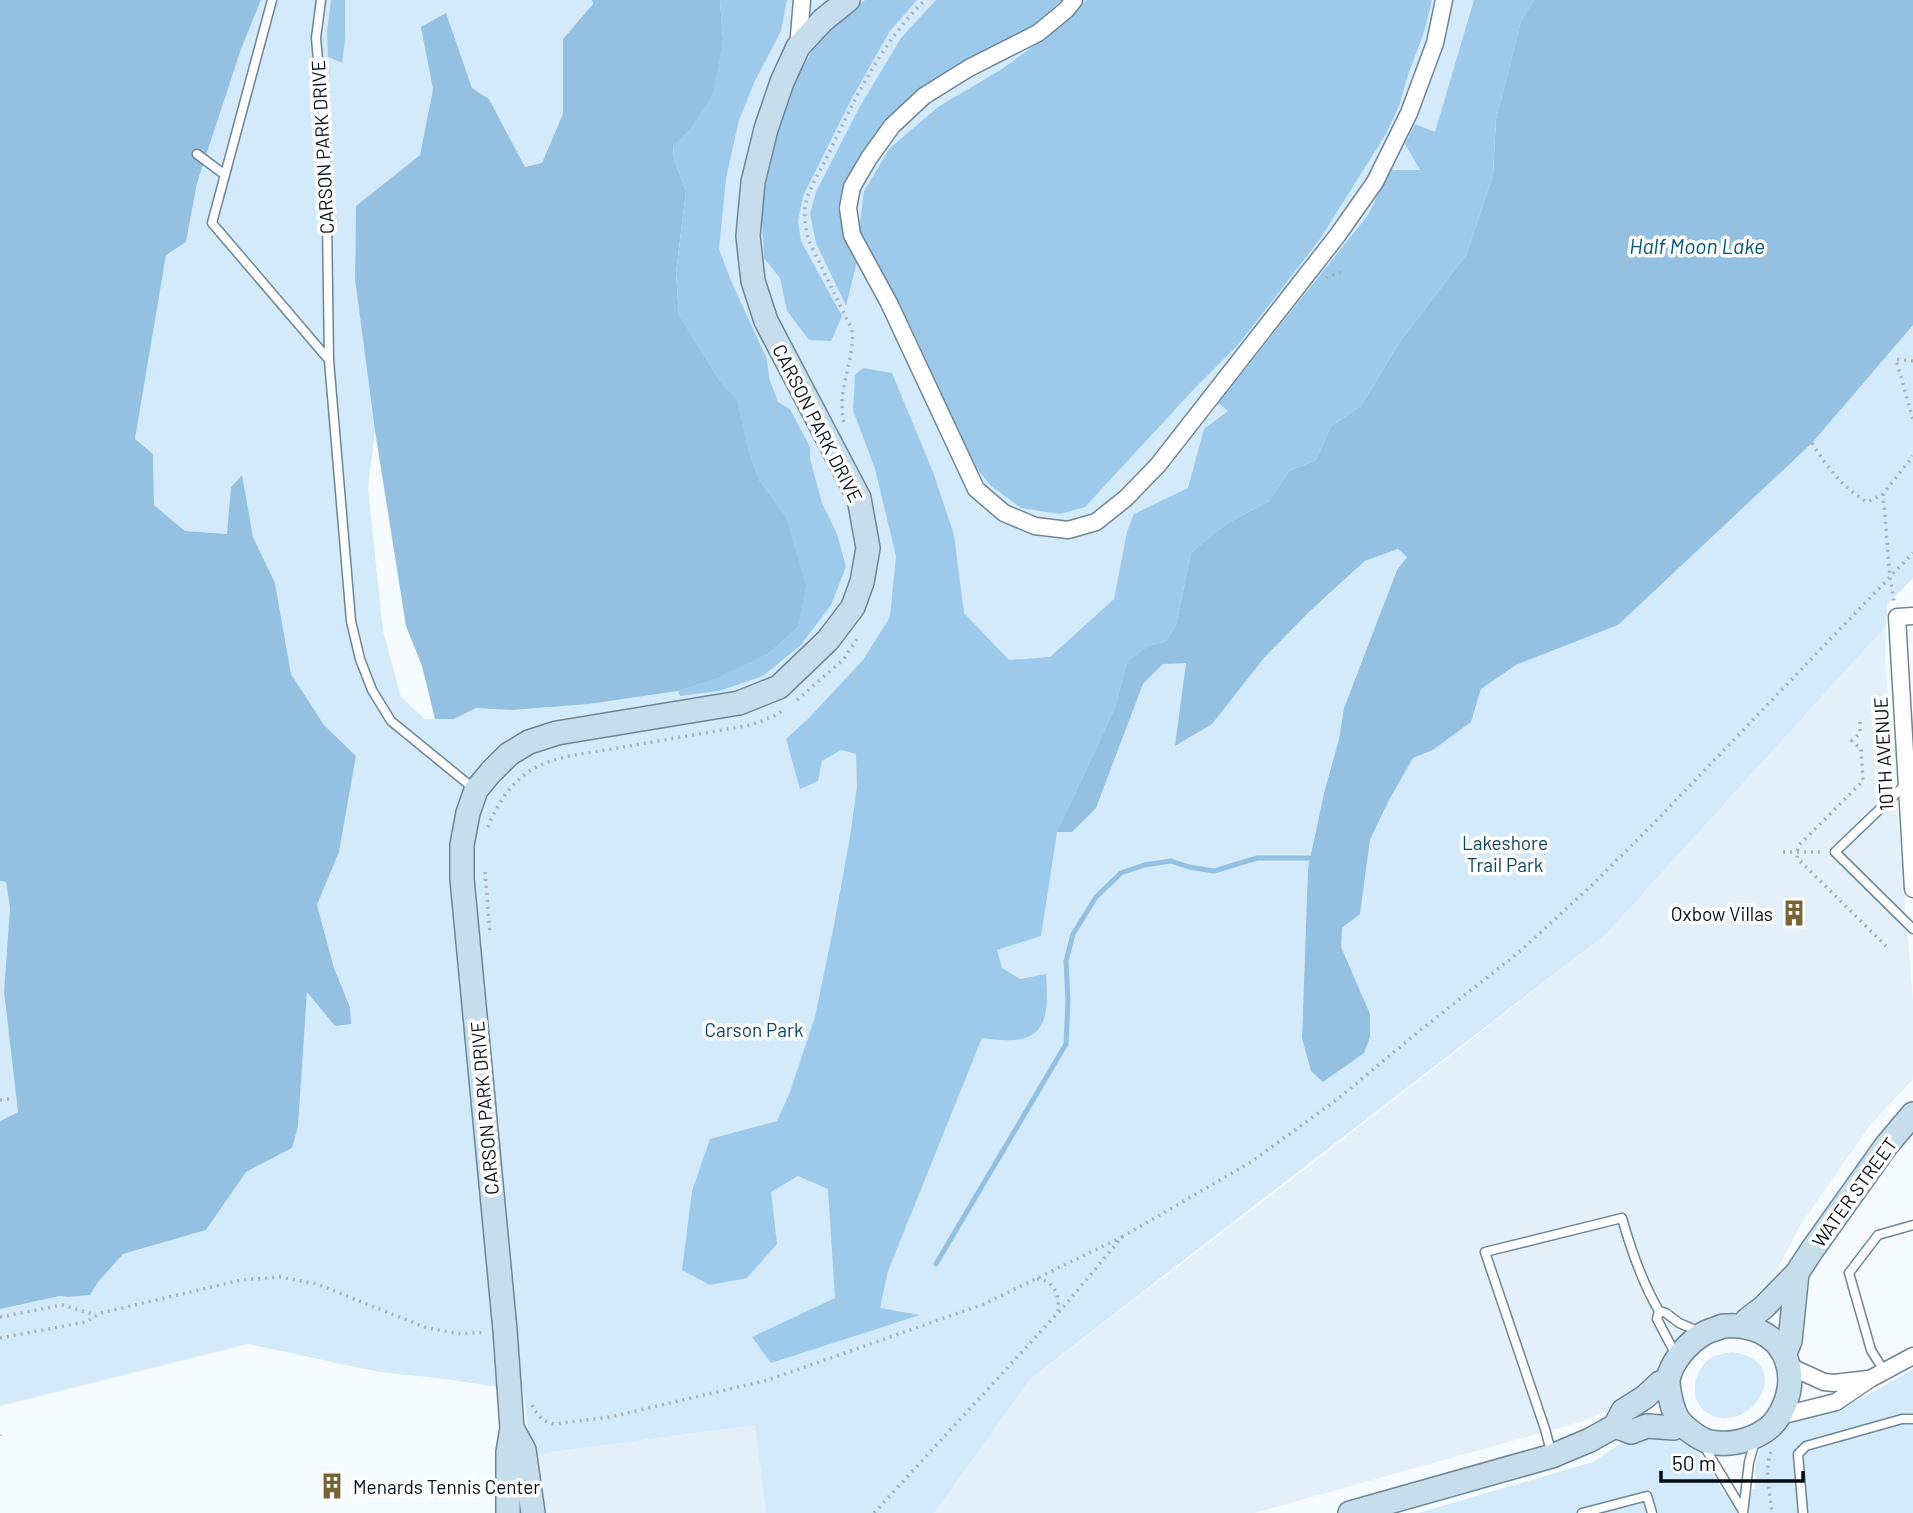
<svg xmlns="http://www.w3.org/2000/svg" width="1913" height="1513" font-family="Barlow,sans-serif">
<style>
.built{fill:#e3f0fa}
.green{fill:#d3eafb}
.forest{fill:#9dcaea}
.water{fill:#94c0e1}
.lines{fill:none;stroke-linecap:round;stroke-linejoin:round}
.stream{stroke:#94c0e1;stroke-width:5}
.lane-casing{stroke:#6d8597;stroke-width:11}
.street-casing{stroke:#6d8597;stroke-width:19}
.secondary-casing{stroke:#6d8597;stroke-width:26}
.path{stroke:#a9b0b4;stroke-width:3.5;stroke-dasharray:2 5;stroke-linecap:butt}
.lane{stroke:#fff;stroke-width:8}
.street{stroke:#fff;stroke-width:16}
.secondary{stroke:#c6ddec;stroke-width:23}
.labels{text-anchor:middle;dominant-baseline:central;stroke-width:7;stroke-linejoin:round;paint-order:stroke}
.street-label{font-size:19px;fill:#050d14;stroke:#fff}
.park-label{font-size:19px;fill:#0c4363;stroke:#fff}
.poi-label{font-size:19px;fill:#050d14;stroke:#fff;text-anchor:end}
.water-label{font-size:21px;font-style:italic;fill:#00517b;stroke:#fff}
</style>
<rect width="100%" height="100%" fill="#f5fbff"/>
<path class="built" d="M1886 626 1885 660 1913 1000V1079L1871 1124 1799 1227 1766 1292 1745 1310 1709 1318 1686 1337 1667 1365 1621 1406 1580 1422 1255 1513H934L1030 1379 1295 1177 1606 934Z
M756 1425 766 1513H540L531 1455Z"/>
<path class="green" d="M261 0H592L593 4 563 39V114L542 164 525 167 489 99 472 88 446 14 422 27 433 89 420 155 356 206 355 279 375 431 368 488 383 631 401 697 425 719H454L476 708 512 710 589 704 678 691 679 315 723 39 720 0H1534L1148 646 1096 808 1143 684 1163 664 1186 662 1176 746 1212 723 1264 658 1309 612 1366 561 1398 549 1408 557 1397 570 1344 708 1339 739 1324 793 1308 868 1302 1038 1369 1014 1340 947 1342 928 1360 914 1370 840 1388 802 1413 758 1433 750 1471 722 1481 689 1516 665 1618 625 1913 316V578L1887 605 1886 626 1606 934 1030 1379 934 1513H766L755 1425 531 1455 523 1391 445 1379 379 1372 248 1344 0 1406V1309L60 1296 68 1297 90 1295 98 1282 123 1254 206 1230 246 1172 292 1148 298 1127 307 991 350 1006 334 968 317 905 339 852 356 756 324 725 291 674 275 583 253 537 242 476 231 487 228 534 185 531 154 505 153 454 135 439 166 254 186 242 197 183 241 49Z
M0 881 6 882 10 908 4 992 18 1112 0 1121Z
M1733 1352C1801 1363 1746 1441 1706 1412 1687 1399 1694 1368 1712 1357 1718 1354 1726 1353 1733 1352Z
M1913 1369V1513H1418L1593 1462 1621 1443 1648 1435H1665L1684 1441 1704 1458 1725 1495 1755 1489C1756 1479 1754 1467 1757 1457 1769 1418 1820 1417 1851 1403 1872 1393 1893 1381 1913 1369Z"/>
<path class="forest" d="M331 0H345V41L342 63 328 57 327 31Z
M720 0H787L781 31 754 83 739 120 726 178 719 249 731 281 767 359 769 378 778 402 790 409 810 447V459L822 503 837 534 846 567 831 605 801 645 763 676 719 691 680 696 678 691 721 677 768 654 798 627 785 515 759 480 748 448 737 402 719 380 679 315 676 273 686 191 674 159 673 144 689 131 723 39Z
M865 0H917L890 31 852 98 803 196 798 221 801 241 842 316 831 341 809 340 787 311 780 278 764 258 761 204 786 101 796 80 818 40Z
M936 0H1062L1041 20 1018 37 953 69 888 117 843 186 838 209 857 261 846 306 816 243 810 214 816 192 859 108 901 38Z
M1086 0H1432L1424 32 1408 75 1399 106 1386 134 1320 239 1238 345 1193 390 1085 507 1060 514 1021 508 991 486 971 461 910 325 859 231 864 191 890 148 938 107 1002 69 1062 25Z
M1474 0H1534L1521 21 1496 119 1493 175 1466 255 1399 343 1361 406 1331 426 1316 460 1289 471 1269 501 1226 524 1191 553 1176 625 1166 641 1148 646 1127 662 1115 708 1057 832 1041 936 997 950 1002 968 1020 979 1046 974C1047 998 1052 1033 1021 1039 1009 1042 994 1039 982 1038L888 1271 880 1308 920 1315 771 1363 752 1337 835 1298 828 1189 798 1176 771 1192 777 1244 747 1278 710 1285 682 1270 692 1191 710 1139 777 1121 790 1092 815 1017 834 925 850 837 857 787 856 754 841 750 822 761 818 781 800 789 786 739 807 720 863 660 890 617 896 556 875 469 853 410 855 375 863 368 892 373 933 472 954 535 964 613 1009 660 1050 657 1114 599 1127 532 1134 514 1188 488 1204 429 1228 411 1218 403 1368 215 1390 170H1420L1405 144 1415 124 1435 132Z"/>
<path class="water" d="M0 0H261L241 49 197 183 186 242 166 255 135 439 153 454 154 505 185 531 227 534 231 487 242 475 253 537 275 583 291 674 324 725 356 756 339 852 317 905 334 968 350 1007 351 1024 335 1026 307 992 298 1127 292 1148 246 1172 206 1230 123 1254 98 1282 90 1295 68 1297 60 1296 0 1309V1121L18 1112 4 992 10 908 6 882 0 881Z
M592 0H720L723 39 713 94 689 131 673 145 674 159 686 191 676 273 679 315 719 380 737 401 748 448 759 480 785 515 806 585 798 627 768 654 721 677 678 691 589 704 512 710 476 708 454 719H435L422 666 406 626 375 431 355 279 356 206 420 155 433 89 421 27 446 13 472 88 489 99 525 167 542 163 563 114V39L593 4Z
M1534 0H1913V325L1812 443 1618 625 1516 665 1481 689 1471 722 1433 750 1413 758 1388 802 1370 840 1360 914 1342 928 1341 947 1370 1014V1037L1364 1053 1323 1082 1311 1071 1302 1038 1308 868 1324 793 1339 739 1344 708 1397 570 1407 557 1398 549 1365 561 1309 612 1264 658 1212 724 1175 746 1186 663 1163 664 1143 684 1096 808 1072 832H1057L1115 708 1127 662 1148 646 1166 641 1176 625 1191 553 1226 524 1269 501 1289 471 1316 460 1331 426 1361 406 1399 343 1466 255 1493 175 1496 119 1521 21Z"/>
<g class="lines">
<path class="stream" d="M936 1264 1066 1044 1068 1001 1066 961 1073 934 1096 897 1121 873 1144 865 1171 861 1189 867 1214 871 1257 858H1310"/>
<g class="lane-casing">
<path id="lane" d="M272 0 212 223 329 360
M321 0 316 38 326 148 329 360 351 621 360 659 372 690 391 721 473 788
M197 154 225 175
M1906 784 1835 852 1913 929
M1677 1357 1657 1319 1659 1311 1666 1313 1679 1323 1698 1331
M1884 1371 1871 1350 1849 1273 1878 1235 1913 1225
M1707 1445V1451L1743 1511
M1552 1455 1545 1429 1485 1252 1622 1218C1631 1250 1642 1282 1659 1311
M1582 1513 1647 1496 1652 1513
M1743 1513 1749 1462 1754 1445 1752 1440
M1803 1513 1798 1454 1806 1446 1902 1419H1913"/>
</g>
<g class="street-casing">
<path id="street" d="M1074 0 1066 10 1038 33 969 68 924 96 892 126 869 158 852 187 848 208 852 235 889 303 976 489 1004 513 1035 526 1068 530 1096 522 1126 498 1158 465 1337 236 1375 182 1409 113 1435 43 1444 0
M798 47 802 0
M1913 616 1897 617 1913 889
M1789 1366 1824 1382 1834 1383 1868 1379
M1780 1416 1836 1402 1870 1379 1913 1356"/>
</g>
<g class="secondary-casing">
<path id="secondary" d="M1723 1326C1730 1326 1738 1325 1745 1327 1788 1335 1801 1378 1780 1414 1768 1437 1734 1447 1710 1442 1701 1440 1689 1431 1683 1425 1675 1418 1672 1406 1670 1396 1669 1391 1668 1385 1668 1380 1671 1362 1688 1343 1703 1334 1709 1330 1717 1329 1723 1326Z
M1743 1326 1747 1320 1764 1307 1797 1273 1812 1250 1886 1146 1913 1114
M1785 1353 1790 1341 1797 1273
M1615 1426 1631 1432 1647 1426 1674 1428 1681 1424
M512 1428 524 1450 533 1513
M508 1513V1452L512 1428 505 1330 462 879V845L468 813 476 790 491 772 509 754 529 742 557 733 739 703 779 687 828 640 853 607 862 582 868 548 859 498 766 321 753 281 748 236 753 182 766 129 782 82 798 47 823 20 848 0
M1350 1513 1552 1456 1590 1440 1615 1426 1623 1411 1645 1397 1660 1383 1668 1380"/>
</g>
<path class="path" d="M1326 278 1341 272
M1913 361 1896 359 1913 420
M844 422C836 390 855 362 852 330L809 241C806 231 804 220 805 209 807 190 820 172 828 155 854 100 881 43 925 0
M1812 443C1827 467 1842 487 1867 502L1883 494 1913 456
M1883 494 1890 577 1894 601
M797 700 844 659 857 639
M1860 722V733L1852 741 1861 749 1863 781 1798 846 1797 858 1886 946
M488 827C497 804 512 781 534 768 559 755 591 753 618 748 662 740 707 733 751 725L774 716 785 709
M1783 852H1823
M485 872 490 934
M0 1100 9 1099
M1037 1279C1054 1280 1060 1295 1058 1311
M0 1317 62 1305 96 1315
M0 1338 86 1322 101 1313 241 1280 280 1277 317 1284 427 1328 461 1334 486 1332
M532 1405C537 1415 543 1422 554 1424L610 1417 768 1380 984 1304 1122 1237
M0 1435V1436
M1771 1452C1764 1471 1770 1493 1772 1513
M874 1513 1066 1304 1122 1237 1251 1162 1335 1101 1418 1032 1518 953 1590 887 1655 822 1913 553"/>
<use href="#lane" class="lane"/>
<use href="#street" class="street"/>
<use href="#secondary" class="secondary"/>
</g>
<defs>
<g id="building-bare" transform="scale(2.1)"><path d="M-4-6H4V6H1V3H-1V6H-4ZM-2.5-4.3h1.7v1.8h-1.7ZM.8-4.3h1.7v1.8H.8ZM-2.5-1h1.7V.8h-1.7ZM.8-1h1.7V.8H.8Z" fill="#766432" stroke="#fff" stroke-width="2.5" paint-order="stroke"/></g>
</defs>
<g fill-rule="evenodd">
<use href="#building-bare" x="1794" y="913"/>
<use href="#building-bare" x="332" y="1486"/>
</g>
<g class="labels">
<g class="street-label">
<text transform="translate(322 147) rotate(-93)">CARSON PARK DRIVE</text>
<text transform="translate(818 423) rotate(63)">CARSON PARK DRIVE</text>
<text transform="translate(1883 754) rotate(-93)">10TH AVENUE</text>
<text transform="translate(484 1108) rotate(-95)">CARSON PARK DRIVE</text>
<text transform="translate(1854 1192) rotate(-54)">WATER STREET</text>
</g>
<g class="park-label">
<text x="1505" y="842">Lakeshore<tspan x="1505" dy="22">Trail Park</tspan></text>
<text x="754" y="1029">Carson Park</text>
</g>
<g class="poi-label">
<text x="1773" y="913">Oxbow Villas</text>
<text x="353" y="1486" text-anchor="start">Menards Tennis Center</text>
</g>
<g class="water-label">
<text x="1697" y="245">Half Moon Lake</text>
</g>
</g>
<path d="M1661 1471v10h142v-10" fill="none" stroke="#050d14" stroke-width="3.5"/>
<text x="1672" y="1471" font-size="21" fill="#050d14" stroke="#ffffff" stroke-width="5" paint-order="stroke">50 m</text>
</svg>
